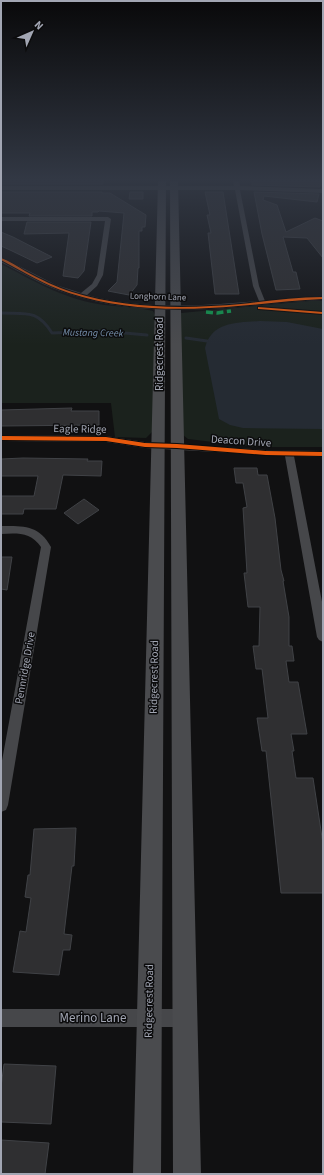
<svg xmlns="http://www.w3.org/2000/svg" width="324" height="1175" font-family="'Source Sans 3',sans-serif">
<style>
.green{fill:#1b221d}
.water{fill:#252b33}
.lines{fill:none;stroke-linecap:round;stroke-linejoin:round}
.stream{stroke:#252b33;stroke-width:3}
.building{fill:#2f2f31;stroke:#404246}
.street{fill:#46474a;fill-rule:evenodd}
.secondary{fill:#4a4b4e;fill-rule:evenodd}
.quiet{stroke:#139951;stroke-width:3.5;stroke-dasharray:7 3.5;stroke-linecap:butt}
.cycleway-casing{stroke:#0c0c0d;stroke-width:2}
.cycleway{fill:#e8590c;fill-rule:evenodd}
.labels{text-anchor:middle;dominant-baseline:central;stroke-width:3;stroke-linejoin:round;paint-order:stroke}
.far-street-label{font-size:9px;fill:#a2a6b3;stroke:#0c0c0d}
.far-water-label{font-size:10px;font-style:italic;fill:#7892af;stroke:#0c0c0d}
.street-label{font-size:11px;fill:#a2a6b3;stroke:#0c0c0d}
.near-street-label{font-size:13px;fill:#a2a6b3;stroke:#0c0c0d}
</style>
<rect width="100%" height="100%" fill="#111112"/>
<path class="green" d="M1 264C32 280 62 298 98 304 115 307 135 306 153 311L155 315 153 431 146 438 115 437 111 403H1Z
M309 301H323V447H255L188 439 183 435 179 315 181 313Z"/>
<path class="water" d="M260 321 287 322 323 329V429L243 428 230 425 219 419 205 348C212 321 237 323 260 321Z"/>
<g class="lines">
<path class="stream" d="M1 313C26 314 37 309 52 333L102 331 147 335
M186 338 207 341"/>
</g>
<path class="building" d="M1 181H103V184H1Z
M252 181H321L320 187 252 185Z
M1 192H102V193H110L146 215 145 227H142V231H139V268H138L137 285 129 295 108 291 117 282 124 213 99 211 98 212H92V216H29L30 213H1Z
M130 192H143V199H129Z
M205 192H223L239 294H215L208 233H211L207 215H210Z
M254 192 319 194 317 202 264 196 263 200 277 205 286 232 315 218 323 221V258L307 238 283 237 293 272H296L300 289 276 290 262 234Z
M27 222H91L84 271 78 278 63 276 69 233 24 234Z
M1 232 13 237 52 257 37 263 10 250 1 246Z
M72 408 71 411H99V425L1 426V410Z
M23 458 88 459 87 461H102L101 476 63 475 56 509H24L23 514H1V496H34L38 476H1V459Z
M234 468H257L258 475H267L275 518 281 570 284 581H283L289 617V646H292L294 661H286L289 682H298L307 734H291L294 751H292L296 778H313L323 844V893H281L266 751H262L257 718H268L262 669H256L253 646H259L260 607H248L244 573H247L243 508 247 507 243 483H236Z
M84 499 99 510 78 524 64 513Z
M1 557H12L7 590 1 589Z
M76 828 74 866H72L64 934 72 935 70 950H63L59 975 13 972 20 931 26 932 31 898 25 897 28 875H30L34 829Z
M4 1064 56 1066 51 1124 1 1122V1087Z
M1 1140 49 1143 45 1174H1Z"/>
<g class="lines">
<path class="street" d="M233 181H239L240 186 323 189V193L240 190 259 286 265 301 323 296V300C295 301 266 305 238 307 181 312 124 312 69 294 45 287 23 273 1 262V257L56 285 81 293 92 284 97 275 105 221H1V217H108L111 219 103 275 97 286 87 295C143 310 202 306 259 301L253 286 235 190H1V186H234Z
M1 435 106 436 145 442 266 450 323 451V457L294 456 323 607V642L319 640 317 637 285 456 145 448 106 442 1 441Z
M1 526C24 526 39 525 51 547L8 805 6 810 1 812V766L41 547C31 532 17 533 1 534Z
M1 1009H185L191 1012 194 1018 191 1024 185 1027H1Z"/>
<path class="secondary" d="M158 181H166L161 1174H133Z
M170 181H178L201 1174H173Z"/>
<path class="quiet" d="M206 312 217 313 231 311"/>
<g class="cycleway-casing">
<path id="cycleway" d="M1 258C9 261 17 266 25 271 40 279 56 287 72 292 126 309 185 309 241 304 268 301 296 297 323 297V299C295 300 266 304 238 306 182 311 124 311 69 293 45 285 23 272 1 260Z
M258 307 323 312V314L259 309H258Z
M1 436 106 437 145 443 177 444 266 451 323 452V456L266 455 177 448 145 447 106 441 1 440Z"/>
</g>
<use href="#cycleway" class="cycleway"/>
</g>
<linearGradient id="sky" x2="0" y2="1"><stop stop-color="#09090a"/><stop offset="0.52" stop-color="#323844"/><stop offset="1" stop-color="#323844" stop-opacity="0"/></linearGradient>
<rect width="324" height="345" fill="url(#sky)"/>
<g class="labels">
<g class="far-street-label">
<text transform="translate(158 297) rotate(2)">Longhorn Lane</text>
</g>
<g class="far-water-label">
<text transform="translate(93 333) rotate(1)">Mustang Creek</text>
</g>
<g class="street-label">
<text transform="translate(159 354) rotate(-90)">Ridgecrest Road</text>
<text transform="translate(80 429) rotate(1)">Eagle Ridge</text>
<text transform="translate(241 441) rotate(4)">Deacon Drive</text>
<text transform="translate(25 668) rotate(-80)">Pennridge Drive</text>
<text transform="translate(154 677) rotate(-89)">Ridgecrest Road</text>
<text transform="translate(149 1001) rotate(-89)">Ridgecrest Road</text>
</g>
<g class="near-street-label">
<text x="93" y="1018">Merino Lane</text>
</g>
</g>
<rect width="324" height="1175" fill="none" stroke="#a2a6b3" stroke-width="4"/>
<g transform="translate(32 32) rotate(45)" stroke="#0c0c0d" stroke-width="3" paint-order="stroke">
<path d="M0-3L7 15L0 10L-7 15Z" fill="#a2a6b3"/>
<text y="-6" font-size="11" font-weight="bold" text-anchor="middle" fill="#a2a6b3">N</text>
</g>
</svg>
